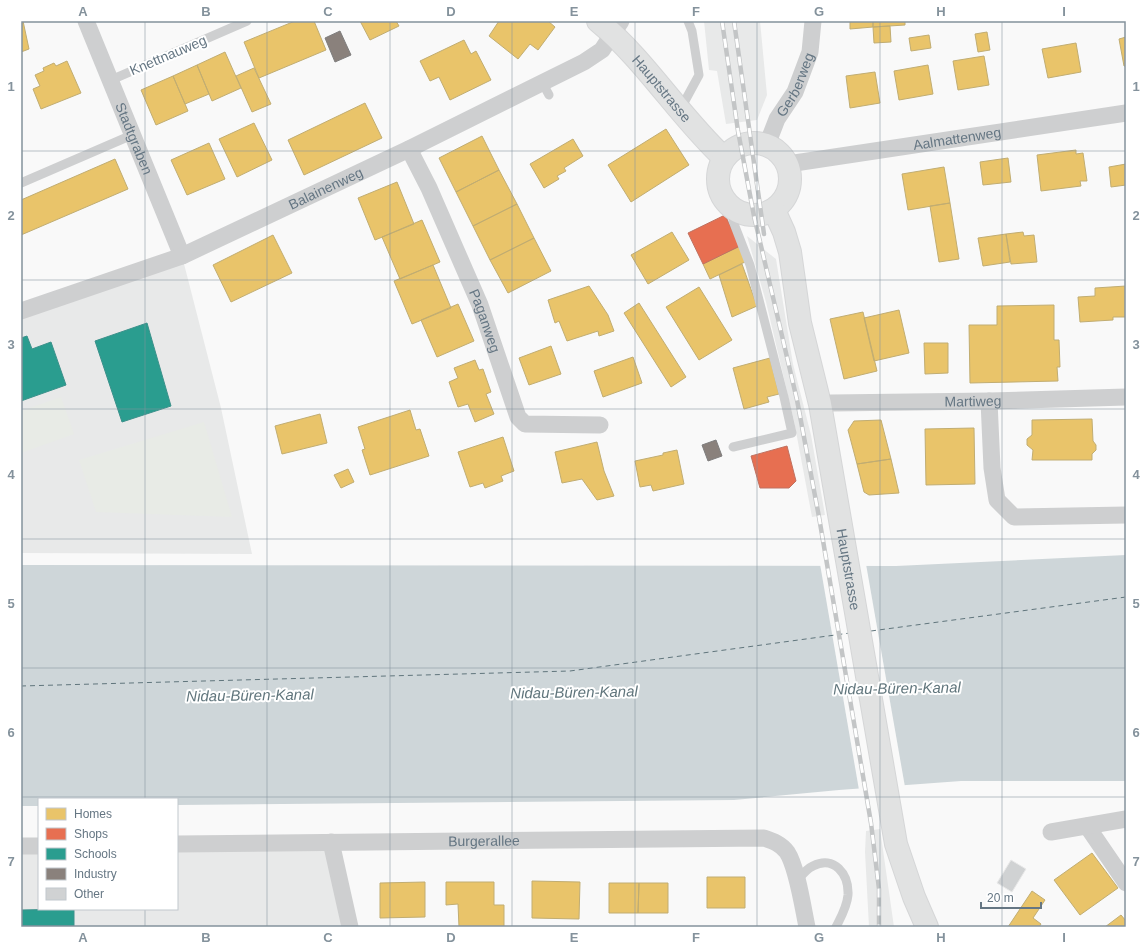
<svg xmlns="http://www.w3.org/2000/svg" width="1147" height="948" font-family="Helvetica,sans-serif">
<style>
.built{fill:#e8e9e9}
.green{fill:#e8ebe6}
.water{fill:#ced6d9}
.pier{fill:#f9f9f9}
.homes{fill:#e9c46a;stroke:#c1ad72}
.shops{fill:#e76f51;stroke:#c07160}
.schools{fill:#2a9d8f;stroke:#3c918b}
.industry{fill:#8a817c;stroke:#7f7e7e}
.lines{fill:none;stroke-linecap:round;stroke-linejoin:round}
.ferry{stroke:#60757c;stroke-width:1;stroke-dasharray:5 4;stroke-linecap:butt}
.building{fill:#d0d2d3;stroke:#e8e8e8}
.secondary-casing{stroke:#d5d6d7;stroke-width:24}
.service{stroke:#cecfd0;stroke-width:9}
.minor{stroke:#cecfd0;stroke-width:17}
.secondary{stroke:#e1e2e2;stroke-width:22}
.rail-casing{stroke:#c3c5c6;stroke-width:4.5}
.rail{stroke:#fff;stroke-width:3;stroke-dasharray:9;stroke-linecap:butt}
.grid{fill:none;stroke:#84929c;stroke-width:1;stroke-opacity:0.55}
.labels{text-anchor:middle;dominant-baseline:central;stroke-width:4;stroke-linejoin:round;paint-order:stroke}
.street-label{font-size:14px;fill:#657683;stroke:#fff}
.water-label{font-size:15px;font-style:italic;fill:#60757c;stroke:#fff}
.neatline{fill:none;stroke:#84929c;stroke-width:1.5}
.grid-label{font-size:13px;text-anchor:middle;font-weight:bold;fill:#84929c}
</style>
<rect width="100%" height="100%" fill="#f9f9f9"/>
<path class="built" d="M704 21H760L767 95 757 120 726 124 717 71 709 70Z
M747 236 776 259 793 364 811 435 825 515 812 517 794 421 766 302Z
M182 256 221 408 252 554 21 553V311Z
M880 829 894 927H869L865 852 866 831Z
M331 842 350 927H21V846H39V909H177V844Z"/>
<path class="green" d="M61 397 74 434 21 453V411Z
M204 422 232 517 96 512 79 460Z"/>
<path class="water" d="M1126 555V781H961L839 790 734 800 177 805V799H39V806H21V565L896 566Z"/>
<path class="pier" d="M820 564H866L905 787 859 790Z"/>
<path class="homes" d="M21 21H23L29 49 21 52Z
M295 21H314L326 50 259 78 244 42Z
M360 21H396L399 26 370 40Z
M499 21H548L555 27 538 50 530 44 518 59 489 36Z
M850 21H873V27L850 29Z
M873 21H905V25L873 27Z
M890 26 891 42 874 43 873 27Z
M987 32 990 50 978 52 975 34Z
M929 35 931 48 911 51 909 38Z
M1126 37V66H1124L1119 39Z
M464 40 471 54 476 51 491 80 450 100 439 77 430 81 420 61Z
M1076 43 1081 72 1048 78 1042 49Z
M225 52 241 88 212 101 197 65Z
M984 56 989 85 958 90 953 61Z
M67 61 81 93 41 109 33 89 40 86 35 75 44 71 43 68 54 63 56 66Z
M197 65 209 94 185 104 173 76Z
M928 65 933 94 899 100 894 71Z
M254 68 271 104 252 112 236 76Z
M875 72 880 103 850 108 846 76Z
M173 76 188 111 156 125 141 90Z
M365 103 382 138 304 175 288 140Z
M254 123 272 160 237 177 219 139Z
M666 129 689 165 631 202 608 165Z
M482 136 499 170 456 192 439 158Z
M573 139 583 156 564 168 566 171 557 176 559 179 544 188 530 164Z
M209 143 225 179 187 195 171 160Z
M1076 150V154L1083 153 1087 181H1080L1081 186 1041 191 1037 155Z
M1008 158 1011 182 983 185 980 162Z
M115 159 128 189 21 235V200Z
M1126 164V185L1111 187 1109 167Z
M944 167 950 203 908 210 902 174Z
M499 170 517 204 473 226 456 192Z
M397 182 414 224 375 240 358 198Z
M950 203 959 259 939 262 930 206Z
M517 204 534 238 490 260 473 226Z
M422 220 440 262 400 279 382 237Z
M672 232 689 260 648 284 631 255Z
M1023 232 1024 236 1034 235 1037 262 1011 264 1006 234Z
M1006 234 1010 262 983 266 978 238Z
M273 235 292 273 231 302 213 265Z
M534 238 551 271 508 293 490 260Z
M740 246 747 261 710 279 703 264Z
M742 264 757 306 732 317 719 275Z
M433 265 451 308 412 324 394 281Z
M589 286 608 315 614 331 599 336 598 331 567 341 559 321 555 323 548 300Z
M1126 286V317H1113V320L1080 322 1078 297 1095 296V288Z
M699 287 732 340 699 360 666 307Z
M639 303 686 377 671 387 624 313Z
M458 304 474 341 437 357 421 320Z
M1054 305V340H1059L1060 367H1057L1058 381 970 383 969 325H997V306Z
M899 310 909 353 874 361 864 318Z
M863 312 877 371 844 379 830 319Z
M924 343H948V373L925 374Z
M551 346 561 374 529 385 519 358Z
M633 357 642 383 603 397 594 371Z
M770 358 779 394 767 397 769 402 744 409 733 368Z
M475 360 479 370 483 369 491 392 486 394 494 414 475 422 468 404 458 407 449 382 458 378 454 368Z
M410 410 416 430 420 429 429 456 370 475 362 450 365 449 358 427Z
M320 414 327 443 282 454 275 426Z
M1092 419 1093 441 1096 445V450L1092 454V460H1032L1033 450 1027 445V439L1032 435V420Z
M881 420 891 459 857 464 848 430 854 421Z
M974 428 975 484 926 485 925 429Z
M503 437 514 471 501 476 503 481 485 488 483 483 470 487 458 452Z
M597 442 604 471 614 496 597 500 582 479 562 483 555 452Z
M677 450 684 484 653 491 651 485 640 487 635 461 663 455V453Z
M891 459 899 493 869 495 864 492 857 464Z
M348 469 354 482 341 488 334 475Z
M1092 853 1118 888 1080 915 1054 880Z
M707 877H745V908H707Z
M532 881 580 882 579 919 532 918Z
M425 882V917L380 918V883Z
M446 882H494V905H504V927H459L458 904 446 905Z
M609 883H639L638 913H609Z
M639 883H668V913H638Z
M1032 891 1045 900 1033 918 1041 924 1039 927H1008Z
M1121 915 1126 921V927H1105Z"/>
<path class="shops" d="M725 215 740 246 703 264 688 233Z
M787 446 796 481 789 488H760L751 456Z"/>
<path class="schools" d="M147 323 171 406 122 422 95 341Z
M27 336 32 349 51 342 66 385 21 401V338Z
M74 909V927H21V910Z"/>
<path class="industry" d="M340 31 351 55 335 62 325 38Z
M716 440 722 456 708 461 702 445Z"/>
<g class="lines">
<path class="ferry" d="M871 631 1126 597
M21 686 570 671 850 633"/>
</g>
<path class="building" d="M1011 860 1026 869 1012 892 997 883Z"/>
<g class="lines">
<g class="secondary-casing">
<g id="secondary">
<path id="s8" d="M598 21C646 61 679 116 724 158"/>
<circle cx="754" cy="179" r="36"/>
<path id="s9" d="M774 210 784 232 790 252 800 323 820 404 896 844 914 897 927 927"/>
</g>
</g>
<path class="service" d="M111 80 247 21
M542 82 549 95
M680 110 699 75 692 31 688 21
M21 183 132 135
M733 447 792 433 784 397 750 265 733 221 735 211
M797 881C801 876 806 869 813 866 834 855 849 874 848 895 847 907 841 917 836 927"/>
<g class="minor">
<path id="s1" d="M86 21 182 256"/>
<path id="s2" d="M767 145 777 119 795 92 810 52 813 21"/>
<path id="s3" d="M409 149 429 188 480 305 518 417 525 424 600 425"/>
<path id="s4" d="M788 164 1126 113"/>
<path id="s5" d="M21 311 182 256 409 149 584 62 602 50 621 21"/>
<path d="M989 401 992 468 997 500 1014 517 1126 515"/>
<path id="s6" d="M820 404 832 403 989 401 1126 397"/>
<path d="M1087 826 1126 883"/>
<path d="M1051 832 1126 819"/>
<path d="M331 842 350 927"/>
<path id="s7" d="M177 844 764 838C773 841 781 844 787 852 797 867 803 908 807 927"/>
<path d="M21 846H39"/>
</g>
<use href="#secondary" class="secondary"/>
<g class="rail-casing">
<path id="rail" d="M722 21 738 131 754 216 797 400 819 517 871 823 879 889V927
M734 21 764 234"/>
</g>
<use href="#rail" class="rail"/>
</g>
<path class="grid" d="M145 21V799M267 21V927M390 21V927M512 21V927M635 21V927M757 21V927M880 21V927M1002 21V927M21 151H1126M21 280H1126M21 409H1126M21 539H1126M21 668H1126M21 797H1126M145 909V927"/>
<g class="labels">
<g class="street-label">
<text transform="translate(168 55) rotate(-23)">Knettnauweg</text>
<text stroke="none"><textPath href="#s2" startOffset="67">Gerberweg</textPath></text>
<text stroke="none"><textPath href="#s8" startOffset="93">Hauptstrasse</textPath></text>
<text stroke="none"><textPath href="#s1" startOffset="127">Stadtgraben</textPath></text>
<text stroke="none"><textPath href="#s4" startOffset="171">Aalmattenweg</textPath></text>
<text stroke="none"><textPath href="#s5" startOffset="329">Balainenweg</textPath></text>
<text stroke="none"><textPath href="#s3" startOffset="188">Paganweg</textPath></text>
<text stroke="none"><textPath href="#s6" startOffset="153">Martiweg</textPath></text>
<text stroke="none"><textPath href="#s9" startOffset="368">Hauptstrasse</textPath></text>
<text stroke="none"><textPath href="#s7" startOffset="307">Burgerallee</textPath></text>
</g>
<g class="water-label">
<text transform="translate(897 688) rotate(-1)">Nidau-Büren-Kanal</text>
<text transform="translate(574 692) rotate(-1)">Nidau-Büren-Kanal</text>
<text transform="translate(250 695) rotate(-1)">Nidau-Büren-Kanal</text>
</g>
</g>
<rect width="1147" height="948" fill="none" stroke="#ffffff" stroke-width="44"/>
<rect x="38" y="798" width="140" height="112" fill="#ffffff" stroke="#c1c8cd"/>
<rect x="46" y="808" width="20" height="12" fill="#e9c46a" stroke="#c1c8cd"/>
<text x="74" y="818" font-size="12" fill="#657683">Homes</text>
<rect x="46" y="828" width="20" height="12" fill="#e76f51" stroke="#c1c8cd"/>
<text x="74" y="838" font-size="12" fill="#657683">Shops</text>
<rect x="46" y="848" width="20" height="12" fill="#2a9d8f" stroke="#c1c8cd"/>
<text x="74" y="858" font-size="12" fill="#657683">Schools</text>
<rect x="46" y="868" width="20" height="12" fill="#8a817c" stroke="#c1c8cd"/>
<text x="74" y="878" font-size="12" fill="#657683">Industry</text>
<rect x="46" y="888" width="20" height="12" fill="#d0d2d3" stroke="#c1c8cd"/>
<text x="74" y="898" font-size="12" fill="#657683">Other</text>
<path d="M981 902v6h60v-6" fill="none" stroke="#657683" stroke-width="2"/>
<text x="987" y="902" font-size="12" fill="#657683" stroke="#ffffff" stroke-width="3" paint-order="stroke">20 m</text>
<rect x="22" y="22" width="1103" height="904" class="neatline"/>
<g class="grid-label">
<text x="83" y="16">A</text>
<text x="206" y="16">B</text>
<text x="328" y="16">C</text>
<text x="451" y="16">D</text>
<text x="574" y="16">E</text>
<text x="696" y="16">F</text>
<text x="819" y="16">G</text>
<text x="941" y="16">H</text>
<text x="1064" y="16">I</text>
<text x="11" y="91">1</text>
<text x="1136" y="91">1</text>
<text x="11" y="220">2</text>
<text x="1136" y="220">2</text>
<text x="11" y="349">3</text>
<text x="1136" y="349">3</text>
<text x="11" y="479">4</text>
<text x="1136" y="479">4</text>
<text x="11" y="608">5</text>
<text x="1136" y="608">5</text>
<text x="11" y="737">6</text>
<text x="1136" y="737">6</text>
<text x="11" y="866">7</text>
<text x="1136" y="866">7</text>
<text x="83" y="942">A</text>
<text x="206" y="942">B</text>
<text x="328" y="942">C</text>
<text x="451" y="942">D</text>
<text x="574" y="942">E</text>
<text x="696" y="942">F</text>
<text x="819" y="942">G</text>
<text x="941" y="942">H</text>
<text x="1064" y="942">I</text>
</g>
</svg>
